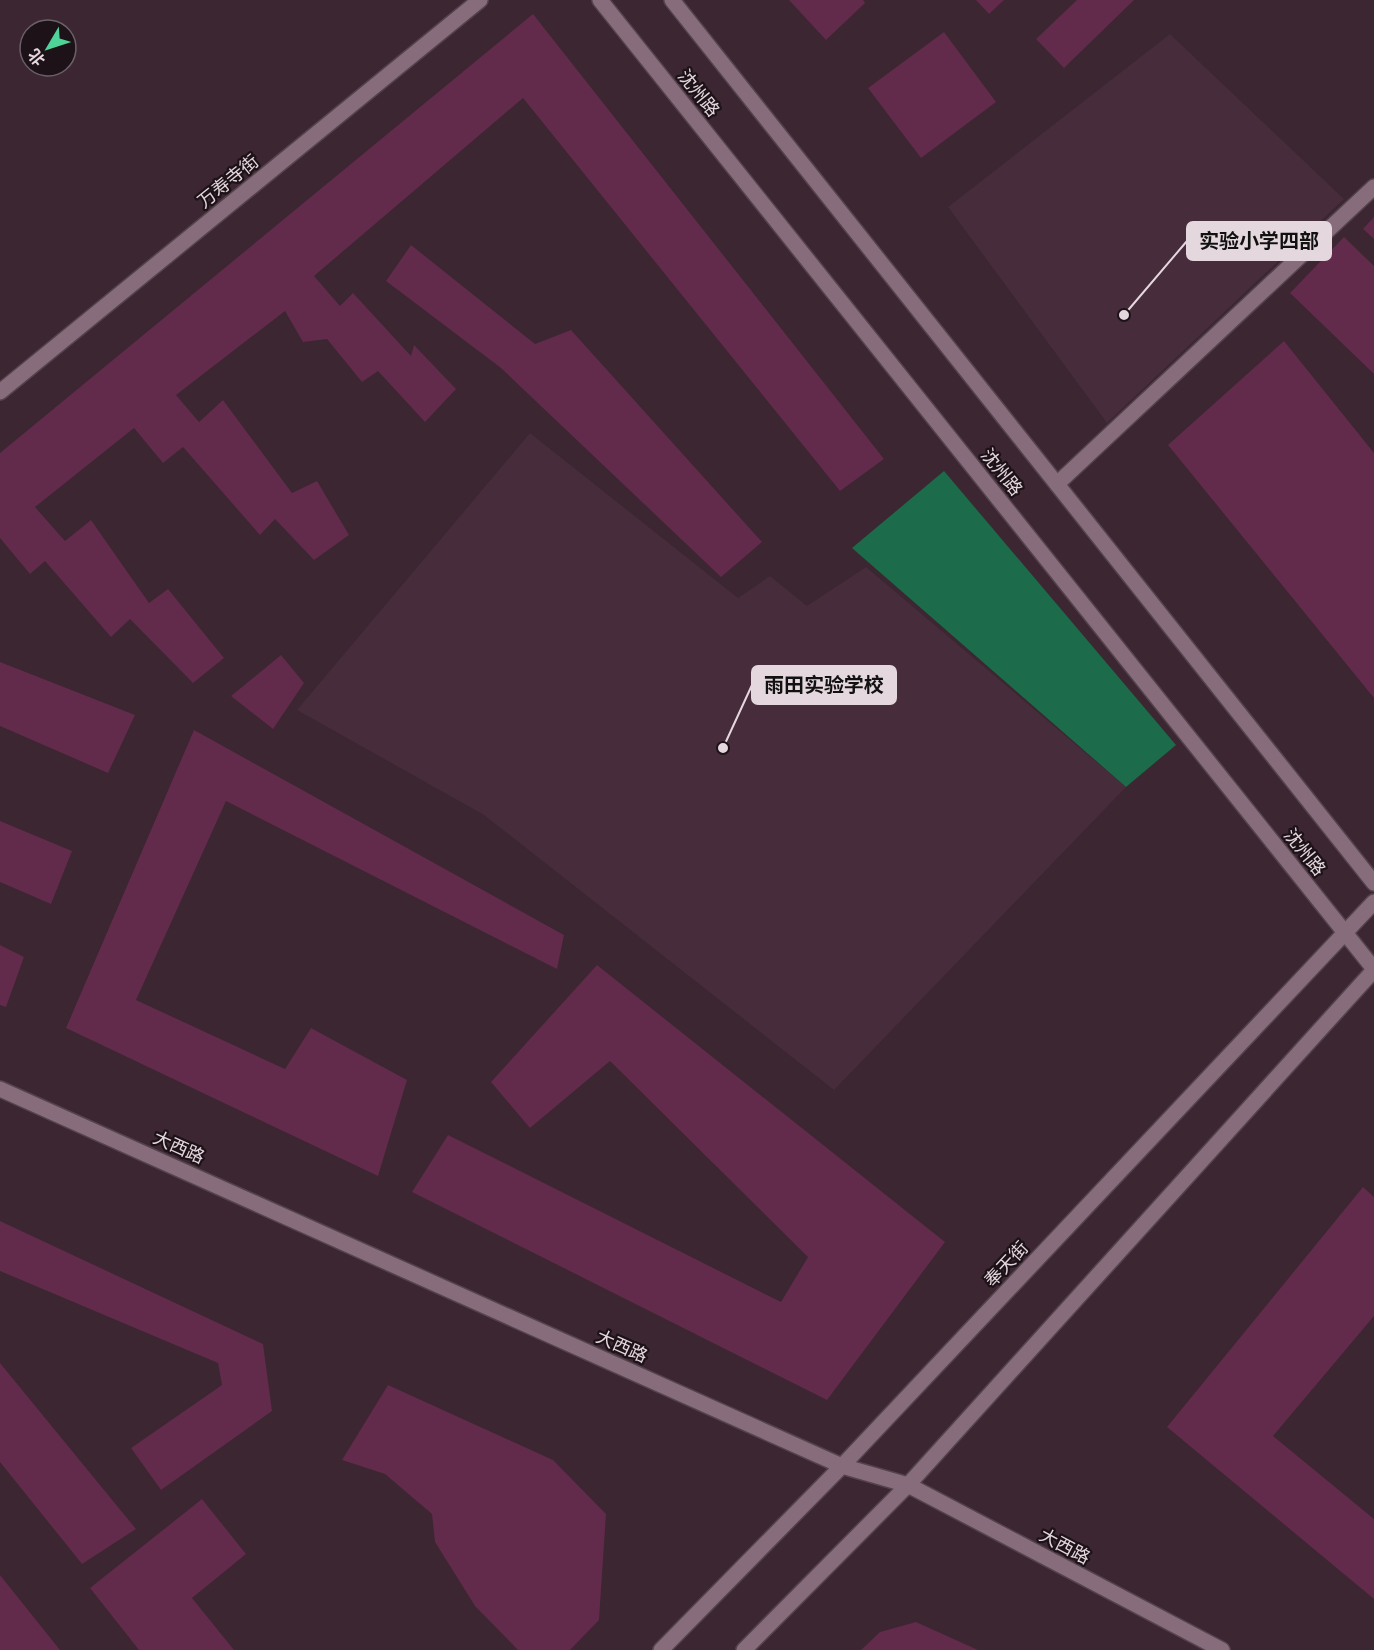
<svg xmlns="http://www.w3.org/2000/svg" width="1374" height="1650" font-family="Merriweather,'Noto Sans SC',serif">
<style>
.built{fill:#472c3b}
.forest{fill:#1c6b4a}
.building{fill:#622a4b}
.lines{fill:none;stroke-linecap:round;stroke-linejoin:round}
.minor-casing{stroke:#54424c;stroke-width:18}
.tertiary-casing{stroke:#54424c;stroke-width:18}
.secondary-casing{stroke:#54424c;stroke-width:18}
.minor{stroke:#876d7b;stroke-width:15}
.tertiary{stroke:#876d7b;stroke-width:15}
.secondary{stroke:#876d7b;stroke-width:15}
.labels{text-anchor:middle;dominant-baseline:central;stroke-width:4.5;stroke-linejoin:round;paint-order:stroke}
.street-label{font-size:18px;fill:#e5d7de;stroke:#1c1217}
.leader{fill:none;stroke:#e5d7de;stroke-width:2}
.callout-dot{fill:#e5d7de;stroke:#1c1217;stroke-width:2}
.callout{fill:#e5d7de;stroke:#e5d7de;stroke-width:2}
.callout-label{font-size:20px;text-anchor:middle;font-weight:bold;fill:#111}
</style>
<rect width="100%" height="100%" fill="#3b2631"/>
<path class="built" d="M1170 34 1344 199 1107 423 948 207Z
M530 433 738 598 770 576 807 606 866 567 1126 787 834 1090 484 815 297 710Z"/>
<path class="forest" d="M944 471 1176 745 1126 787 852 548Z"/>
<path class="building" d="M789 0H863L865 3 826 40Z
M976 0H1004L989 14Z
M1077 0H1134L1064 68 1036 39Z
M533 14 884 459 840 491 523 98 314 276 340 306 353 293 411 356 414 345 456 389 425 422 378 371 362 382 327 339 303 342 285 311 176 395 199 422 223 400 292 493 317 481 349 535 314 560 275 519 260 535 183 447 163 463 134 428 35 507 65 541 91 520 149 603 168 589 224 658 193 683 130 619 111 637 45 561 30 574 0 538V453Z
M944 32 996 102 921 158 868 88Z
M1374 217V239L1363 229Z
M1344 237 1374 266V374L1290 293Z
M411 245 535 344 571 330 762 542 721 577 501 368 386 281Z
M1284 341 1374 453V698L1168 445Z
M281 655 304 683 273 729 231 696Z
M0 662 135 715 108 773 0 726Z
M194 730 564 935 557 969 226 801 136 1000 285 1069 311 1028 407 1080 378 1176 66 1028Z
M0 821 72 851 51 904 0 882Z
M0 945 24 957 6 1007 0 1005Z
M597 965 945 1242 827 1400 412 1192 448 1135 781 1302 808 1257 610 1061 530 1128 491 1082Z
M1363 1187 1374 1197V1316L1273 1436 1374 1519V1599L1167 1427Z
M0 1221 263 1344 272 1411 161 1490 131 1448 222 1385 218 1363 0 1271Z
M0 1363 136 1529 82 1564 0 1462Z
M388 1385 553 1460 606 1514 599 1620 570 1650H518L475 1606 435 1542 432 1514 385 1474 342 1460Z
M202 1499 246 1554 192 1598 234 1650H139L90 1588Z
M0 1575 60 1650H0Z
M916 1622 978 1650H861L880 1632Z"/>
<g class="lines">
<g class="minor-casing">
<path id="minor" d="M1057 484 1374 187"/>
</g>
<g class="tertiary-casing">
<path id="tertiary" d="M0 392 480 0"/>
</g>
<g class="secondary-casing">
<path id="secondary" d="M600 0 1374 969
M672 0 1374 883
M0 1089 842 1466 908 1485 1222 1650
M661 1650 842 1466 1374 902
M744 1650 908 1485 1374 970"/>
</g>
<use href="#minor" class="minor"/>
<use href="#tertiary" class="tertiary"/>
<use href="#secondary" class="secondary"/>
</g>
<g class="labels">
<g class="street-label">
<text transform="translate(699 93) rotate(51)">沈州路</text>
<text transform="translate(228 181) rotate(-39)">万寿寺街</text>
<text transform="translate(1002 472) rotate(51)">沈州路</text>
<text transform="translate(1305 852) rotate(51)">沈州路</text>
<text transform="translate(179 1147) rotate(24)">大西路</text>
<text transform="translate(1006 1264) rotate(-47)">奉天街</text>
<text transform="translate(622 1346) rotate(24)">大西路</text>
<text transform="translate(1065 1546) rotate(28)">大西路</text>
</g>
</g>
<path class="leader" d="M1124 315L1187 241M723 748L752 685"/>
<g class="callout-dot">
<circle cx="1124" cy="315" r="6"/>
<circle cx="723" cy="748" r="6"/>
</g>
<g class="callout">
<rect x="1187" y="222" width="144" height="38" rx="6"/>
<rect x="752" y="666" width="144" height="38" rx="6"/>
</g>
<g class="callout-label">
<text x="1259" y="248">实验小学四部</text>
<text x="824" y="692">雨田实验学校</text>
</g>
<g transform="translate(48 48) rotate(231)"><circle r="28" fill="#1c1217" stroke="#6c6167" stroke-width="1.5"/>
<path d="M0-4.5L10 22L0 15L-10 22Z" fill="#4ed399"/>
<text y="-9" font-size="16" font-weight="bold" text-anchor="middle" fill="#e5d7de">北</text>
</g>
</svg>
